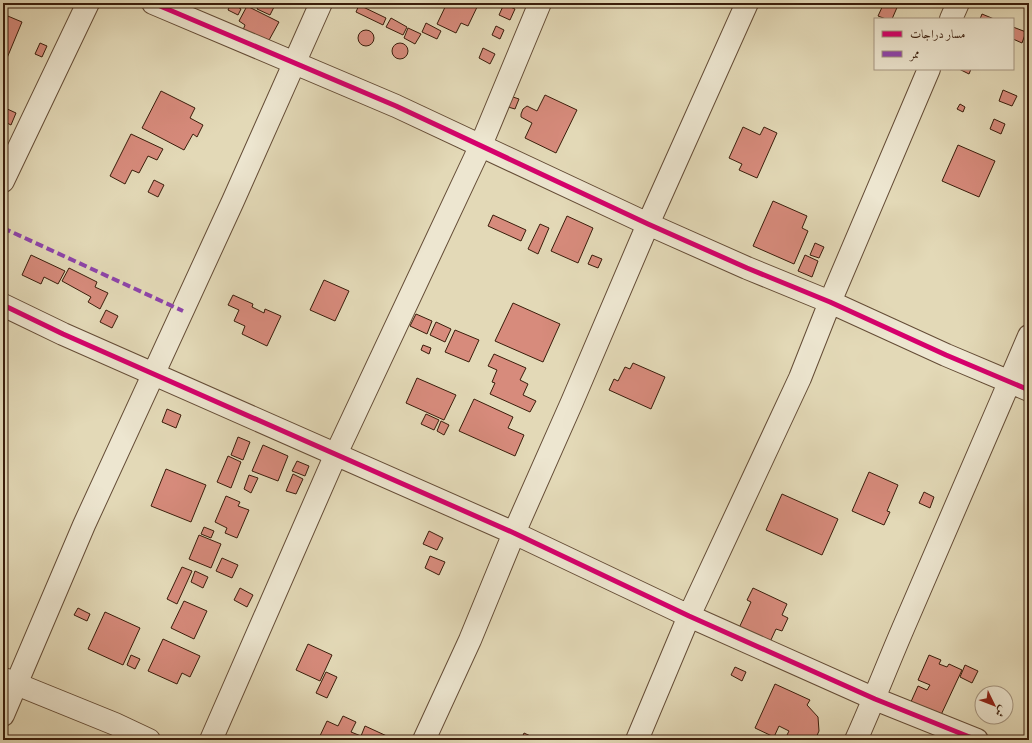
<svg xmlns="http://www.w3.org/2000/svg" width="1032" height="743" font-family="'EB Garamond',Amiri,serif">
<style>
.building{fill:#d78b7c;stroke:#3a1d0b}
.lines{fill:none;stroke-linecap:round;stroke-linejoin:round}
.street-casing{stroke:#644c36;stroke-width:24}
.street{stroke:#ede6d0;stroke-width:22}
.quiet{stroke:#8e44ad;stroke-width:4;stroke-dasharray:8 4;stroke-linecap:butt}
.cycleway-casing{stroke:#ede6d0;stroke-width:8}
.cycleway{stroke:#d6006c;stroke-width:5}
</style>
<rect width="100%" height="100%" fill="#e3d9b7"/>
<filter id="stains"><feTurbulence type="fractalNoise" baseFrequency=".005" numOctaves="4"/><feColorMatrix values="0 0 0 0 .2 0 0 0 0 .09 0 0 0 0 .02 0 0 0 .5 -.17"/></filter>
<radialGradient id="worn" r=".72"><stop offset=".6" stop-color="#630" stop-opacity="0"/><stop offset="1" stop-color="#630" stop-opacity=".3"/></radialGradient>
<path class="building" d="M231 3 241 9 238 15 228 10Z
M260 3H276L270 15 257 9Z
M447 3H479L468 26 461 23 456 33 437 24Z
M884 3H899L892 19H886L878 16Z
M504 4 515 9 510 20 499 15Z
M359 5 386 18 383 25 356 12Z
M247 6 279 22 268 42 243 30 245 25 239 21Z
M3 14 22 22 7 58 3 57Z
M982 14 994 19H980Z
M391 18 407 27 403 35 386 27Z
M426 23 441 31 437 39 422 32Z
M496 26 504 30 500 39 492 35Z
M1013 27 1026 32 1022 43 1013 39Z
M408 28 421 34 415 44 404 38Z
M358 38a8 8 0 1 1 16 0a8 8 0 1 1-16 0Z
M40 43 47 46 42 57 35 54Z
M392 51a8 8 0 1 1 16 0a8 8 0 1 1-16 0Z
M483 48 495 54 490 64 479 58Z
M959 69H971L969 74Z
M1003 90 1017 96 1012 106 999 101Z
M161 91 195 108 190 118 203 125 197 137 193 134 184 150 142 128Z
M545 95 577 110 556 153 525 138 532 123 521 117V114L523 109 527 106 537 111Z
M513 97 519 99 515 109 508 107Z
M960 104 965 107 963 112 957 109Z
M3 107 16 113 11 125 3 121Z
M994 119 1005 124 1001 134 990 129Z
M743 127 760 135 764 127 777 133 757 178 739 170 742 164 729 158Z
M131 134 163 149 157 160 148 156 139 173 132 170 125 184 110 176Z
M958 145 995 161 979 197 942 181Z
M154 180 164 185 158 197 148 192Z
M773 201 807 216 802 228 808 231 794 264 753 246Z
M493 215 526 230 521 241 488 226Z
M567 216 593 228 578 263 551 251Z
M540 224 549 228 538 254 528 249Z
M815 243 824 247 819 258 810 255Z
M31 255 65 271 58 284 44 277 41 284 22 275Z
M592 255 602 259 598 268 588 264Z
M805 255 818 261 812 277 798 271Z
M69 268 97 282 95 287 108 293 100 309 88 302 91 297 62 281Z
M324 280 349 291 335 321 310 310Z
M233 295 253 304 252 307 264 313 265 309 281 316 267 346 242 334 245 326 234 321 239 310 228 305Z
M513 303 560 324 543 362 495 341Z
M106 310 118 316 112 328 100 322Z
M416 314 432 321 427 334 410 326Z
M436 322 451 329 445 342 430 335Z
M455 330 479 340 469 362 445 352Z
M423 345 431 348 429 354 421 350Z
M494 354 526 368 520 380 528 384 523 395 536 401 530 412 490 394 495 383 492 382 497 370 488 366Z
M633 363 665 377 651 409 609 390 614 379 618 381 625 367 630 369Z
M417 378 456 395 444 420 406 403Z
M474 399 513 417 508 428 524 435 515 456 459 431Z
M167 409 181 415 176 428 162 422Z
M426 414 439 420 434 430 421 424Z
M441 421 449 425 444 435 437 431Z
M238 437 250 442 243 460 231 455Z
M263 445 288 456 278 481 252 471Z
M228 456 241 462 231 488 217 482Z
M297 461 309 466 305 476 292 471Z
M166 469 206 485 191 522 151 506Z
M869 472 898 485 887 511 890 512 884 525 852 511Z
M293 474 303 479 296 494 286 491Z
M249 475 258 478 251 493 244 489Z
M924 492 934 497 930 508 919 503Z
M782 494 838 519 822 555 766 530Z
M226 496 240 502 238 506 249 510 237 538 225 533 227 528 215 522Z
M204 527 214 531 211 538 201 534Z
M429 531 443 538 437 550 423 544Z
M199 535 221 544 211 568 189 559Z
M430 556 445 562 439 575 425 568Z
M222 558 238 565 232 578 216 571Z
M182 567 192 571 177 604 167 599Z
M195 571 208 577 203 588 191 582Z
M240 588 253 595 247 607 234 600Z
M753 588 787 604 782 615 788 618 782 631 776 629 770 642 739 628 751 602 747 600Z
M184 601 207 611 194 639 171 628Z
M78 608 90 614 87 621 74 615Z
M105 612 140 628 123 665 88 649Z
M163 639 200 656 190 677 182 673 177 684 148 671Z
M308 644 332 655 320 681 296 670Z
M131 655 140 659 135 669 127 665Z
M929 655 941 660 939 664 947 667 949 664 962 670 940 717 910 704 918 686 927 690 930 685 918 680Z
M965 665 978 671 972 683 960 677Z
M735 667 746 672 742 681 731 675Z
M326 672 337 677 327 698 316 693Z
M775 684 810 700 807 705 818 717 819 731 815 740H788L785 739 789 731 779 726 774 737 755 728Z
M343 716 356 722 351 732 361 736 365 726 389 737 388 740H318L327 721 338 726Z
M524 733 539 740H521Z"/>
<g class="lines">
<g class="street-casing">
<path id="street" d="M153 3 396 106 648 224 747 268 830 302 946 355 1029 390
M951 19 958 3
M3 181 88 3
M3 305 63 334 514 533 689 616 875 699 977 740
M4 679 115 724 149 740
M3 715 84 525 233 201 321 3
M211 740 336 454 481 145 540 3
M424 740 470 640 514 533 572 402 648 224 747 3
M637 740 689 616 800 378 830 302 929 69
M856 740C874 700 890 658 908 617 948 524 989 430 1029 336"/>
</g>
<use href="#street" class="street"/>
<path class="quiet" d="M3 228 183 311"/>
<g class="cycleway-casing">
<path id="cycleway" d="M153 3 396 106 648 224 747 268 830 302 946 355 1029 390
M3 305 63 334 514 533 689 616 875 699 977 740"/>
</g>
<use href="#cycleway" class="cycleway"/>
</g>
<rect width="1032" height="743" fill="none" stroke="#e3d9b7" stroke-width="16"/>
<rect x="4" y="4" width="1024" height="735" fill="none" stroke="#3a1d0b" stroke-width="2"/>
<rect x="8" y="8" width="1016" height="727" fill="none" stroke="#3a1d0b"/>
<rect x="874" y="18" width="140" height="52" fill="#ede6d0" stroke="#a59681"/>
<rect x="882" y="31" width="20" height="6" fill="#d6006c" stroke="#a59681"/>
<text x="910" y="38" font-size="12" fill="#3a1d0b">مسار دراجات</text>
<rect x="882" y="51" width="20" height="6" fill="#8e44ad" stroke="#a59681"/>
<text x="910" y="58" font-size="12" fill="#3a1d0b">ممر</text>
<g transform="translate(994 705) rotate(133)"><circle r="19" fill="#ede6d0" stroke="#a59681"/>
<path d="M0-3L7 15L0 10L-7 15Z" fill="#8f2418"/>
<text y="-6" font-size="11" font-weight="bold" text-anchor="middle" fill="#3a1d0b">ش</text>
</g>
<rect width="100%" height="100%" filter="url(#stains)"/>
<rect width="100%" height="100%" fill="url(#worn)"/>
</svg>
